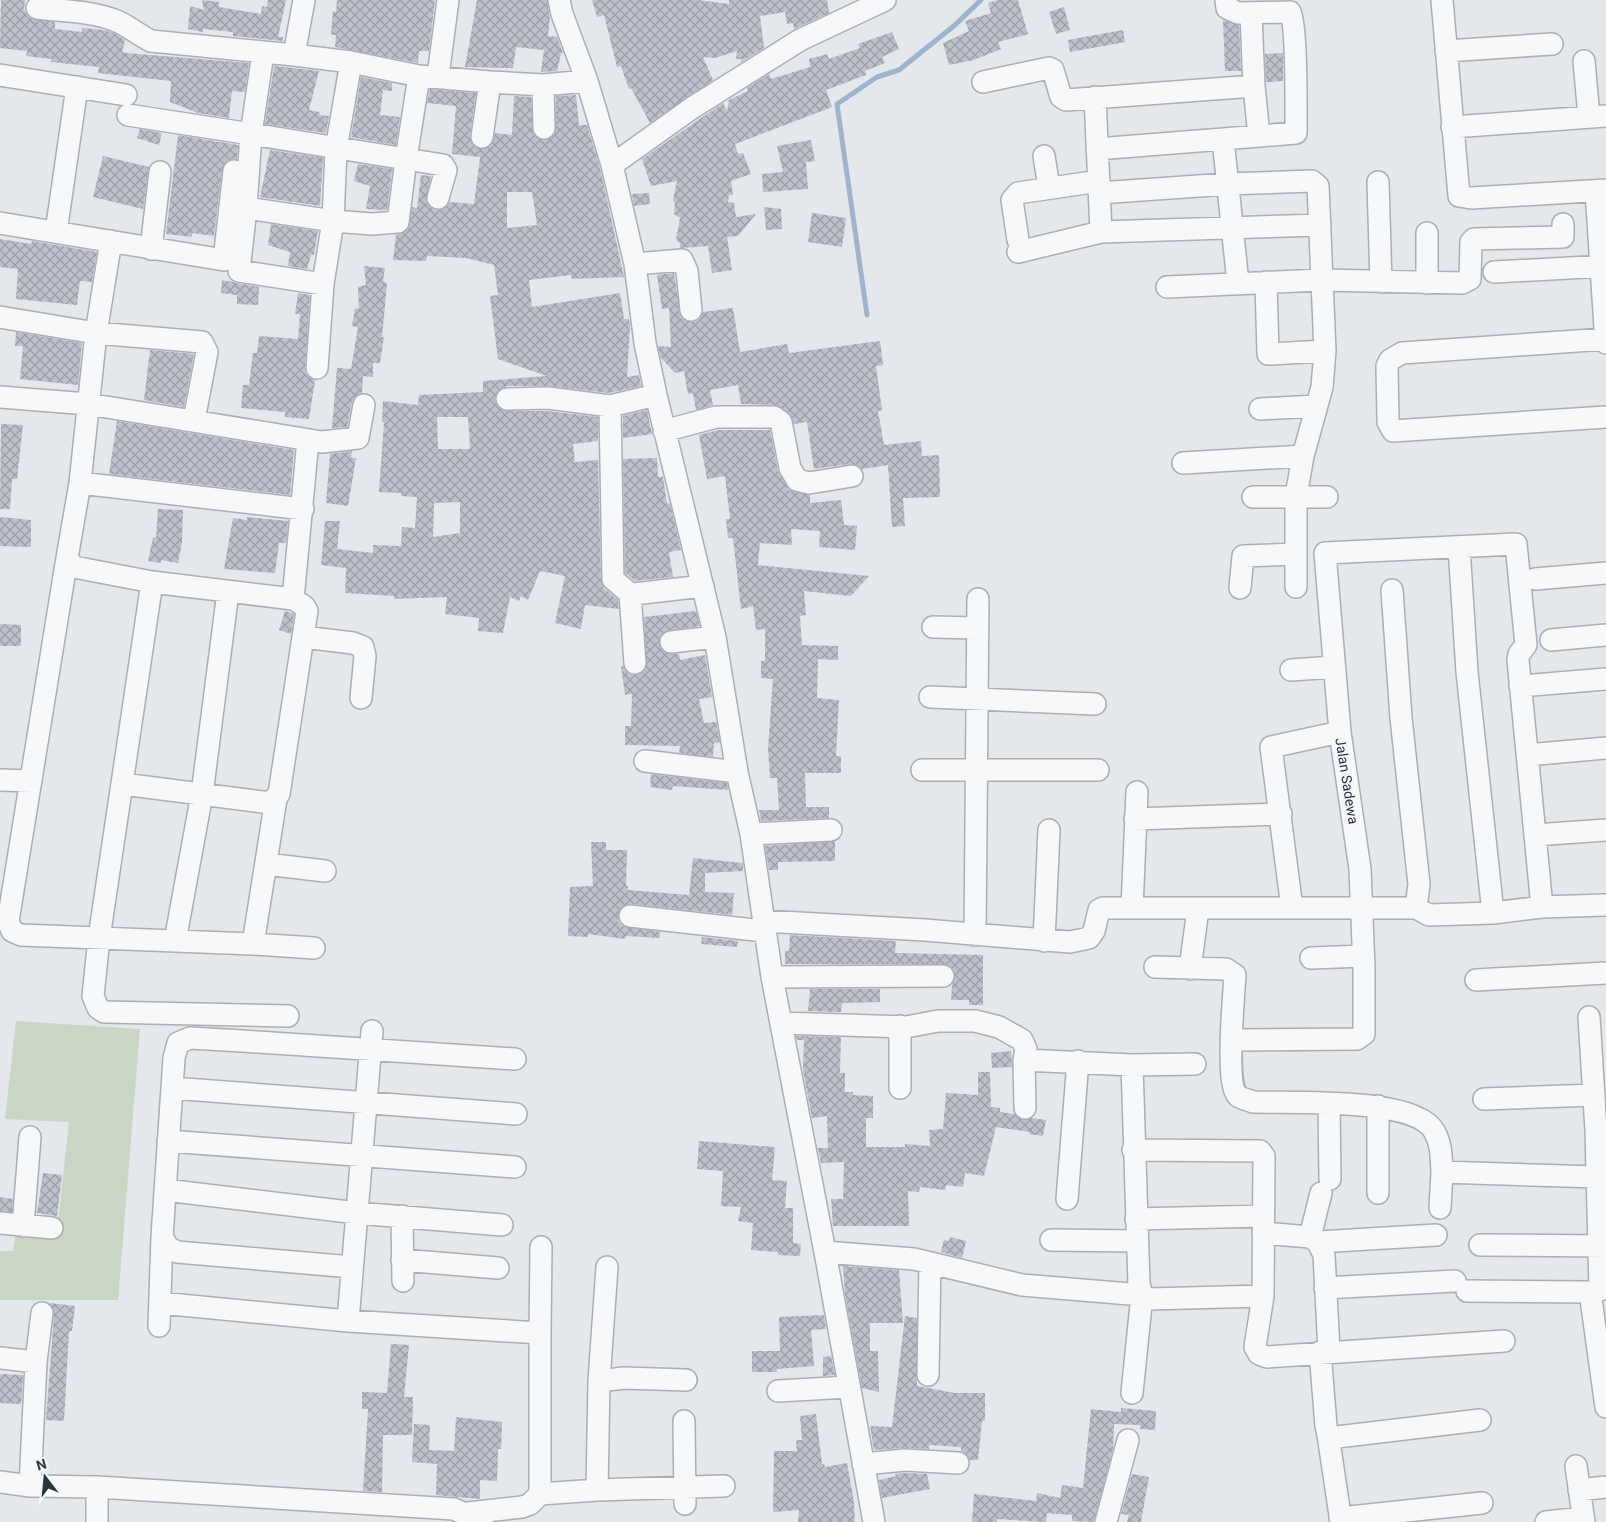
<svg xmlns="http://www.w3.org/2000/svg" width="1606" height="1522" font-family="Roboto,sans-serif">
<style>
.green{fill:#c9d6c5}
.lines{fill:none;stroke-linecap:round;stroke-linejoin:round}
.stream{stroke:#9fb4cc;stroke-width:5}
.building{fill:url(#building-cross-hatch);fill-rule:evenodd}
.minor-casing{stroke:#a9aeb7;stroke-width:24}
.minor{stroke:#f7f8fa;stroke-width:21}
.labels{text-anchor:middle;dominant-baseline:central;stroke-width:4.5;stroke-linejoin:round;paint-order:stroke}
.street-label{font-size:14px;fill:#2b3445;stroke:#f4f6f9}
</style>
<defs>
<pattern id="building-cross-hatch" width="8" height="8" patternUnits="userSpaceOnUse" patternTransform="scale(1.25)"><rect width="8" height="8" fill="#bbc0ca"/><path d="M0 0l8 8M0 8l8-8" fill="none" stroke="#989da6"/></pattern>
</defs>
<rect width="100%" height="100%" fill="#e4e7ec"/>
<path class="green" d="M16 1021 140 1029 118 1300H0V1251H13L16 1230 57 1232 69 1122 5 1119Z"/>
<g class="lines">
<path class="stream" d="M867 315 837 104 877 77 899 70 955 25 981 0"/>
</g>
<path class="building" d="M1 0H25L24 10 29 18 55 22V29L82 32V28L104 30 114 33 125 40 122 52 126 53 249 63 245 92 232 91 229 118 198 113 170 102 171 81 98 73 99 67 51 62 52 59 26 56 27 51 0 48Z
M202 0 219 2V7L261 14 262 6 267 7 268 0H286L278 37H283V41L233 36V32L203 29V32L188 29 190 6 204 10Z
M337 0H435L429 51H419L418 63 335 47 336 35H331L333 11 336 12Z
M477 0H547L550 17 548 36 557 37 563 53H561L557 71 541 72 544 50 516 47 513 68 465 67Z
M592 0H698L729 4V0H827L829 13 794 29 793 23 787 24 785 12 760 16 764 48 741 62 742 59H736L737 51 715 58 703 57 713 80 650 123 631 88 629 89 621 66 617 67 604 15 597 17Z
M998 0H1018L1028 34 998 42 1001 49 974 60 949 65 943 43 969 31 965 21 991 13 988 3Z
M1064 7 1070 30 1056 34 1049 12Z
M1223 20 1239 25 1241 71H1225Z
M1123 30 1125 42 1070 52 1068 40Z
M892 32 899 49 882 57 885 63 865 71 866 75 826 90 832 107 735 144 738 154 743 153 751 174 731 181 733 195H729L728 202 734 203 736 217 756 214 738 236 727 237 732 270 712 273 708 246 680 248V243L676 240 680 218 674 214 675 204 673 200 677 181 651 186 642 159 723 103 727 111 729 100 748 91 747 88 769 74 771 79 810 67 809 59 827 54 829 59 860 48 858 44Z
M1283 53V81L1266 82 1265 54Z
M274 66 319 71 309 110 320 112 319 115 329 116 326 133 265 124Z
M361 77 392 83V91L383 90 380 115 400 117 396 145 351 137Z
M430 89 476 93 470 136 474 146 481 149 491 145 495 133 512 135 514 96 531 97 533 134 544 140 551 138 555 134 556 96 576 95 579 125H587L600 168 624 277 572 279 571 275 529 280 532 307 620 293 624 319H629L630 325 627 377 639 375 641 386 609 393 549 386H507L500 389 495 399 497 406 507 411H547L598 417V441L573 444 575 462 598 460 601 580 604 588 618 600 619 609 585 605 581 629 555 623 565 576 540 571 528 600 521 596 519 601 510 597 503 633 478 631 479 618 445 614 447 597 394 599V596L345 593 346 568 321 565 325 521H340L337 549 373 553V545L401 546 402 527 415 528 417 497 401 496V493L379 492 384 422H382L383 401 418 405 419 395 483 392V381L547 376 498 359 490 296 498 295 494 265 466 258 427 256 426 261 393 260 396 235 408 229 412 207 417 208 421 175 431 176 426 201 434 210H441L450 202 474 204 480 157 452 154 456 106 427 103ZM507 192H532L537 225 507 228ZM437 417H468L470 449H438ZM460 502V533L433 537 434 503Z
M140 129 162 133 159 145 137 138Z
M178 135 238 145 237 159 229 160 222 170 214 236 192 233V237L166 234Z
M811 140 815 161 806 162 808 189 763 192 762 174 783 172 777 146Z
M270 150 323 158 320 206 260 197Z
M103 156 149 167 143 209 93 197Z
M358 164 392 169 387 210 366 209 370 186 354 181Z
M649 193 650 204 634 206 632 194Z
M764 207 781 209 782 229 766 230Z
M812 213 846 218 842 247 808 242Z
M271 224 318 231 314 255H311L307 269 288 266 290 252 268 245Z
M0 239 31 244 32 241 97 252 92 282 80 281 77 305 16 299 18 269 0 267Z
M364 266 385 268 383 281 387 284 382 337H384L380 363H373V377L363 376 362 393 355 397 352 402 347 427 332 428 337 368 351 369 358 327 352 326 355 308 359 309 358 287 366 285Z
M674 273 681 318 693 322 699 320 703 312 733 308 740 352 787 344 789 353 880 341 883 365 876 366 882 410 878 411 884 445 921 441 922 456 939 455 940 497 903 498 905 526 892 527 888 465 862 469 857 465 850 464 814 469 807 422 794 424 788 412 775 405 741 404 738 385 710 390 713 405 696 410 693 393 688 394 684 371 675 373 661 358 658 346 671 347 669 308 662 309 657 275Z
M222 280 259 287 258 305 237 304V295L221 293Z
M298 293 310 295 305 368 306 374 315 380 309 419 285 417V412L241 408 243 385H249L253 353H257L259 336 298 339 300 314H295Z
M16 332 82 343 78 385 20 379 23 346H15Z
M150 350 194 354 184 407 144 400Z
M647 410 652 434 623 438V416Z
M117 421 294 450 290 495 109 474Z
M1 424 23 425 17 479H12L10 509H0Z
M718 430H770L778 471 789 490 810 495V503L841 500 844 525 857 526 855 550 819 547 820 531 791 529 792 545 760 543 758 565 869 576 851 596 804 591 806 615 800 616 802 645 838 646V660L818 659 817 698 839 700 836 756H841V773H805L806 807H829V818L761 821 759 810H779L777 778H770L768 748 773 679 761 678V661H765V629L756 630 753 606 741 609 733 538H728L726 519H730L725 476 707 479 699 435Z
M352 451 351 458H356L348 506 326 503 330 454Z
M657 458 658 477H663L667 504 670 503 681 550 669 552 673 577 635 581 625 573 623 459Z
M158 509 183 510 182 542 178 563 161 560V563L148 561 153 537 156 538Z
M0 517 31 520V547L0 546Z
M247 517 288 521 286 543H279L275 573 224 569 233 518 247 520Z
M285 611 294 614 291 634 279 630Z
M696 611 700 626 664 632 660 637 659 644 666 653 679 654 680 660 705 655 712 697 699 699 704 723 716 722 720 742 714 743 713 757 679 753 680 746 625 745V726H631L632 694 625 695 621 666H623L629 674 635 675 642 673 646 668 644 617Z
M0 624 21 625V646H0Z
M651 774 727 783 728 790 673 786 672 790 650 787Z
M835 841V861L778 862V870H769L765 846Z
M591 842H606V850H627L626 886H628V890L689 895 693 858 743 863V871L705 873V892L734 893 732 915 631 904 620 909 618 921 622 926 660 932V938L626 936 625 939 588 934V937L568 936 570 887 593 886Z
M790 935 896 941 895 953 983 955V1005H969V1000H951L952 985 955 975 953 969 943 964H785V951H789Z
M702 937 738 941 737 947 701 944Z
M810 989H880V1002L842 1003 841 1012 808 1011Z
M796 1036 841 1037 840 1073H845V1092H853V1095L873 1096V1118H866V1147H905V1144L930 1146 929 1130 943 1129 946 1093 978 1095V1072H990L991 1107 1000 1108V1112L1014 1114 1025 1120 1032 1118 1046 1120 1043 1136 1029 1134 1030 1132 996 1127 984 1176 965 1173 963 1187 946 1185 945 1190 920 1187 919 1192 908 1191 909 1226H833L831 1199H843L844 1162 821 1163 818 1148H828L827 1116 812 1118 803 1070 804 1040H797Z
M1011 1051 1012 1067 992 1068 991 1053Z
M699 1141 775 1147 772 1180 787 1181 785 1208H793V1243L801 1244 800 1256 778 1255V1252L751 1250 753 1223 738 1221 741 1207 721 1206 723 1171 697 1169Z
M43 1173 62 1175 57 1216 37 1213Z
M0 1197 13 1199 12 1212 0 1211Z
M950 1237 966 1241 962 1258 941 1252 944 1240 949 1241Z
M843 1266 899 1270 903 1323H870V1351H878L879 1392 862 1388 845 1294Z
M50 1303 75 1306 72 1331H69L64 1421 46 1420 54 1315Z
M824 1315 826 1329 811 1330 814 1366 777 1369V1372H752V1351H780L779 1317Z
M905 1316 917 1318V1386L955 1393H985V1421H982L978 1460H970L965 1453 961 1451V1447L929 1445V1449L904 1448 874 1450 870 1426 892 1427Z
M391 1344 409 1345 404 1397H413L412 1435H383L382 1492 363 1491 368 1409H362V1392L387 1393Z
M831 1356 835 1375 823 1376V1357Z
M3 1374 23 1375 21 1404 0 1403V1375Z
M1121 1408 1156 1411 1155 1430 1140 1429V1425L1114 1424 1113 1449 1094 1522 1072 1521V1515L1047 1513 1046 1522 997 1519V1522H972L974 1494 1036 1501 1037 1493 1060 1498 1062 1485 1083 1488 1091 1409 1121 1412Z
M816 1414 822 1464H824L825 1467 847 1463 854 1502 855 1522H798L799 1510 773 1512 774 1451H797L796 1440H802L800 1416Z
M456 1417 502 1422 501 1449H498L497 1481 480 1480V1499L436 1495 437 1464 412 1462 414 1424 430 1425 429 1450 454 1451Z
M905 1473 927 1474 930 1489 882 1498 879 1480 896 1476 895 1474Z
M1132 1474 1149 1477 1141 1522H1127L1129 1515 1121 1514Z"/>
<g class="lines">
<g class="minor-casing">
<path id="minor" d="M559 0 562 14 587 81 612 165 635 264 645 343 656 395 715 637 737 772 751 834 772 977 825 1252 874 1522
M1226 0 1227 8 1238 13 1290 12C1297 24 1296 113 1296 133L1223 139 1238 283
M1442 0 1459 196 1471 198 1606 190
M37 8C62 11 91 11 114 20 128 25 138 35 151 41L294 55 351 62 419 76 490 82 543 85 587 81
M1446 51 1552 44
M294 55 304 0
M1584 61 1589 117
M0 75 126 95
M419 76 406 159 443 165 446 170 438 198
M438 76 448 0
M983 82 1049 68 1053 70 1061 97 1066 100 1254 86 1251 14
M543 85 544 128
M1254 86 1259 136
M128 115 251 134 263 53
M1452 127 1606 116
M482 137 490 82
M1097 149 1223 139
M1044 156 1049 188
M612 165 692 108 800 40 885 0
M1378 182 1381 282
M1596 191 1606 343
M1099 193 1227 184 1312 181 1318 186 1325 351 1322 387 1303 456 1296 496V587
M246 208 239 271 323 284
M0 223 224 260 234 171
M56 232 77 87
M1101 232 1320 225
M1018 240 1012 200 1018 193 1099 181
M111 241 96 333 80 483 303 509
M151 249 160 172
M1018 252 1101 232 1095 97
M635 264 682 260 687 271 691 310
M1494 272 1606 266
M1266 282 1268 354 1325 351
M1427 283V233
M1167 287 1322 280 1462 283 1470 279 1471 242 1474 239 1563 237V224
M0 317 96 333 202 342 207 352 194 420
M1606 339 1402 353 1390 360 1387 366 1388 422 1393 431 1606 417
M317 368 323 284 333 221 372 224 398 222 406 159 251 134 246 208 333 221 336 149 351 62
M656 395 610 406 613 579 630 594H634L703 586
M0 397 88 404 322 442 358 438 364 405
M507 399 548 398 610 406
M1260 409 1315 406
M664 431 716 417H774L781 422 790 468 797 480 809 483 852 476
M1183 463 1303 456
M80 483 67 558 74 567 152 582 293 599 304 606 307 611 279 794 270 803 123 784
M1253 497H1327
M67 558 8 921 12 931 21 935 253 944
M1535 579 1606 573
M152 582 99 938 93 996 98 1008 104 1012 288 1016
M1240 588 1243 556 1295 554
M630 594 635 663
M293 599 308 440
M933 627 977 628
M303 637 353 643 363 647 365 656 361 698
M1551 640 1606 635
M671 642 715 637
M1291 670 1334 667
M1520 686 1606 679
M930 697 1095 704
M1340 732 1325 553 1516 544 1526 645 1519 654 1518 660 1542 907
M1527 755 1606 748
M645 761 737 772
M922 770H1098
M0 780 31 781
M276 799 253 944 314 948
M1135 819 1281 814
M751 834 831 830
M1535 835 1606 830
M266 864 325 871
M1132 908 1137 792
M1416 908 1429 915 1493 913 1467 672 1459 547
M1493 913 1542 907 1606 905
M630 916 764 931
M763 921 925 930 1070 942 1089 938 1094 931 1099 910 1103 908H1416L1419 884 1401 718 1392 590
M975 935 978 599
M175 941 202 794 228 592
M1044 941 1049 830
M1311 958 1363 956
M1155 967 1226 969 1235 975C1234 995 1225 1085 1238 1096 1242 1099 1249 1100 1253 1102 1291 1103 1415 1097 1434 1131 1442 1144 1441 1158 1442 1172L1597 1177
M1190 969 1198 909
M772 977 943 976
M1476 980 1606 973
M781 1023 906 1027 938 1021H975L999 1027 1022 1040 1026 1049 1024 1060 1132 1065 1139 1284 1142 1295 1149 1299 1263 1296 1255 1347 1259 1354 1267 1357 1504 1341
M900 1026V1088
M1231 1040 1357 1039 1364 1034V968L1360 869 1340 732 1271 747 1292 908
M1024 1060 1025 1108
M1132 1065 1195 1064
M172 1088 516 1114
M1484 1099 1594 1095
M1329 1104 1330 1179
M1378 1106V1193
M168 1141 515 1167
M1133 1150 1260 1151 1264 1156 1263 1296
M165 1190 357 1213 502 1225
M1067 1199 1078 1061
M1440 1208 1442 1172
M402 1216 403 1281
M1136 1219 1263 1216
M0 1223 52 1228
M23 1226 30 1137
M1263 1233 1310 1237 1318 1242 1324 1255 1329 1351
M1310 1237 1321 1193
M1051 1240 1137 1241
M1318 1242 1436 1235
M1480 1245 1606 1246
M825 1252 914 1259 1022 1285 1142 1295 1132 1393
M402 1260 498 1268
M352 1267 177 1252 168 1247 162 1237 174 1058 178 1043 190 1038 242 1041 515 1059
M1325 1288 1455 1281
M1467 1291 1590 1292 1600 1290 1596 1130 1589 1017
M1590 1292 1606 1407
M160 1303 348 1321 540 1333V1494
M348 1321 372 1031
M159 1326 162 1237
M540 1333 541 1247
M1320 1352 1326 1426 1328 1435 1337 1437 1480 1420
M0 1358 36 1362 30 1486
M36 1362 42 1313
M928 1375 930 1263
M599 1381 607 1267
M778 1391 849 1387
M684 1421 685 1504
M1328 1435 1341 1522
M863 1464 905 1460 958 1463
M1576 1466 1584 1522
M0 1482 30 1486 97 1487 454 1509 482 1522
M597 1490 724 1486
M1579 1490 1606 1487
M468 1513 522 1507 530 1504 540 1494 597 1490 599 1381 624 1378 686 1380
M1340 1518 1482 1503
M97 1522V1487
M1106 1522 1128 1440
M1546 1522 1583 1518"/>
</g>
<use href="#minor" class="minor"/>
</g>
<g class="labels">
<g class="street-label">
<text transform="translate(1347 781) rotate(81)">Jalan Sadewa</text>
</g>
</g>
<g transform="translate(45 1477) rotate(344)" stroke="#f4f6f9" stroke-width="4" paint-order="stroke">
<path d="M0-4L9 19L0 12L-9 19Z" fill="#2b3445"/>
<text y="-8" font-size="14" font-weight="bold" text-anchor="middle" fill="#2b3445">N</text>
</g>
</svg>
